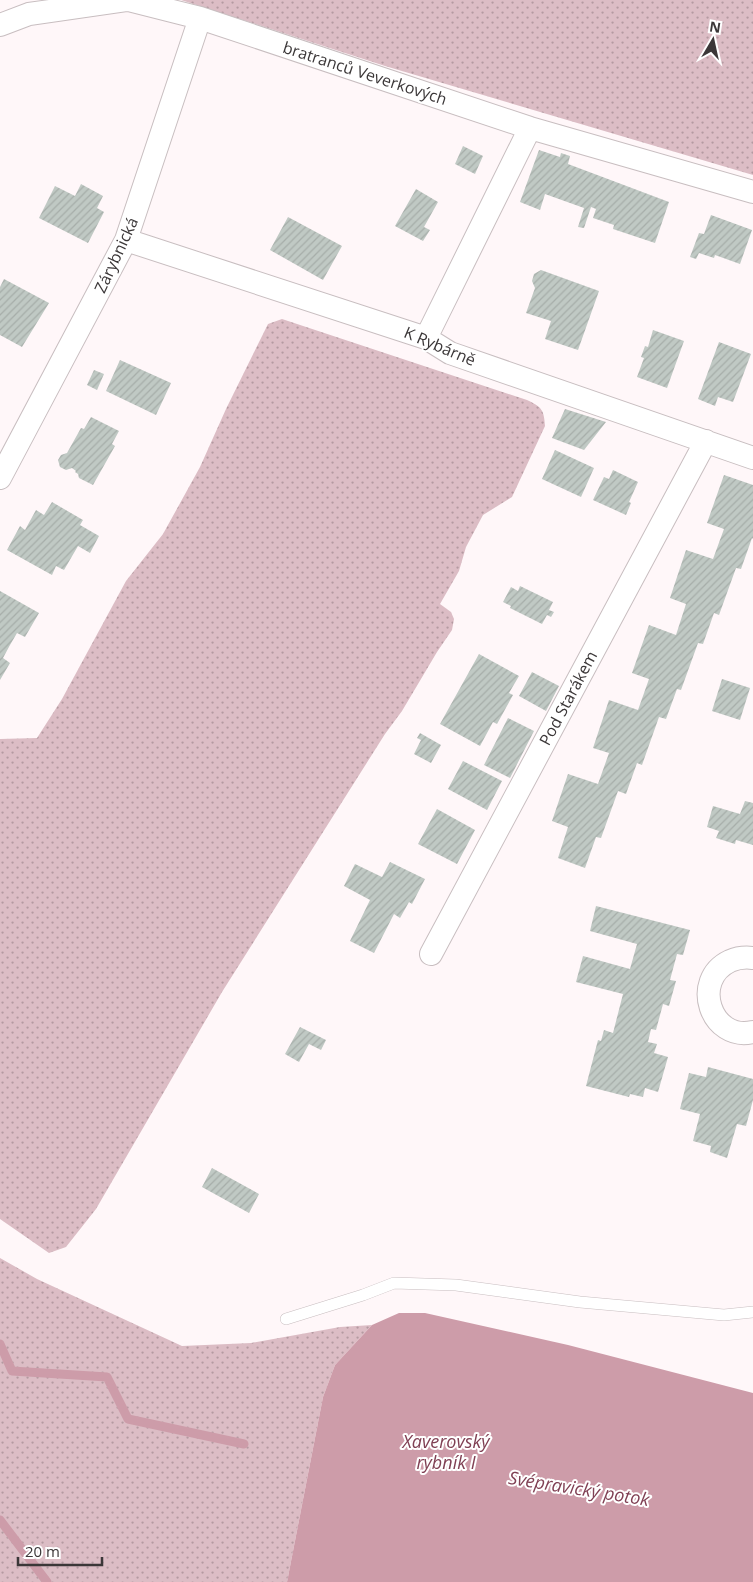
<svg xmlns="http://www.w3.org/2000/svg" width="753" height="1582" font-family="'Open Sans',sans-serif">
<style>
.grass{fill:url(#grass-dots)}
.water{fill:#cd9ca9}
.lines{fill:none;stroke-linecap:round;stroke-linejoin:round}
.stream{stroke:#cd9ca9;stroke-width:9}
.building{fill:url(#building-hatch)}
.service-casing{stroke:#c8bec0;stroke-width:12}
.minor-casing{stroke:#c8bec0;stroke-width:24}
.service{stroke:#fff;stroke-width:11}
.minor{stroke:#fff;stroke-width:22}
.labels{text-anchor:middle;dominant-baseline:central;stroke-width:4;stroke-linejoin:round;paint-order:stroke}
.street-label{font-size:16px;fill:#3b3738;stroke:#fff}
.water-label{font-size:18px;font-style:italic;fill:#804054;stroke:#fff}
</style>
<defs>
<pattern id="grass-dots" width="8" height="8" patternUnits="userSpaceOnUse" patternTransform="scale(1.25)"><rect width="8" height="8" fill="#dcbdc5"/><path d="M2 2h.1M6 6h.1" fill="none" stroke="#b49aa1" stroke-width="1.8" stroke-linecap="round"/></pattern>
<pattern id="building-hatch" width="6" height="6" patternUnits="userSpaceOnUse" patternTransform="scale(1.25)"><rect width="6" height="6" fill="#c0c9c4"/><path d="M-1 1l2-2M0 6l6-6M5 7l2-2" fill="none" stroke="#a6ada9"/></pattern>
</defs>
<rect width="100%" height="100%" fill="#fff7f9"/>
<path class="grass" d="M181 0H753V175L385 66Z
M282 319 527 400C542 407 544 410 545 426L512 497 483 515 466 547 459 571 440 604 451 612 454 619 452 630 437 652 402 711 385 734 222 992 96 1209 66 1247 49 1253 0 1219V739L37 738 62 699 126 581 163 534 200 467 226 409 268 324Z
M0 1258 37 1279 182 1346 251 1343 340 1327 372 1325 335 1365 323 1397 287 1582H0Z"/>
<path class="water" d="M399 1313H425L568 1345 753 1393V1582H287L323 1397 335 1365 372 1325Z"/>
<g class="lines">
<path class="stream" d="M0 1344 12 1371 107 1377 128 1419 244 1444
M0 1520 47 1582"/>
</g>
<path class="building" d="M463 146 483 156 475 174 455 164Z
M539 150 560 157 561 153 570 156 568 164 669 202 655 243 613 229 614 225 593 218 596 209 591 207 584 228 578 227 584 208 545 194 540 210 520 202Z
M81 184 103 196 97 208 104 212 88 243 39 218 55 186 75 196Z
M416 189 438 202 424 227 430 230 423 241 395 226Z
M711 215 752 230 740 264 715 255 714 258 699 253 696 259 690 257 699 233 704 234Z
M288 217 342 246 323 280 270 250Z
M541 270 599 291 578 350 545 339 551 321 526 313 535 288 532 281 534 274Z
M4 279 49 303 22 347 0 335V287Z
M653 330 684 341 667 388 637 377 644 358 641 357 645 346 648 347Z
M719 342 751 354 733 402 718 397 715 406 698 399Z
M120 360 171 383 156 415 106 391Z
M94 370 104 374 97 390 87 385Z
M565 409 606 422 584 450 552 438Z
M91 417 119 431 112 444 115 446 93 485 79 478 78 474 75 472 76 471 72 468 66 470 60 467 58 460 61 455 67 453 81 428 84 429Z
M555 450 594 468 581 497 542 479Z
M613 470 638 482 629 502 631 503 626 515 593 500 604 477 609 479Z
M724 475 753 485V539L752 538 741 569 736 568 719 615 714 613 703 644 698 643 681 690 677 689 666 719 659 717 642 765 637 763 626 794 618 791 601 838 596 837 585 868 558 858 568 827 552 821 568 774 598 784 609 753 593 748 609 700 638 710 649 679 632 673 649 625 676 635 686 604 670 598 686 550 713 559 724 529 707 523Z
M52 502 83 520 80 525 99 536 90 553 78 546 64 570 56 566 52 575 7 550 20 526 25 530 36 510 44 515Z
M520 586 553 602 549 610 554 612 551 617 547 615 542 624 510 608 511 606 503 602 511 587 518 591Z
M0 591 39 613 25 637 17 633 10 645 3 658 10 663 0 680Z
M479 654 519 676 509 693 513 695 497 724 493 722 480 746 440 724Z
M532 672 559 686 546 711 519 696Z
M722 679 750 688 740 720 712 711Z
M508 718 534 731 510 778 484 765Z
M420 733 441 745 431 763 414 754 421 740 417 738Z
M463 761 502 781 487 810 448 789Z
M745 801 753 803V845L736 840 735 844 716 838 719 831 707 827 713 806 740 814Z
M437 809 475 830 457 864 418 844Z
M390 862 425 879 412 904 409 902 400 918 394 914 374 953 350 941 370 900 344 886 355 864 382 877Z
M596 906 690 930 683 955 677 954 670 980 676 981 669 1006 663 1004 656 1030 651 1029 648 1042 657 1044 654 1053 668 1057 658 1092 645 1088 643 1097 630 1094 629 1097 586 1086 598 1040 601 1041 604 1030 613 1033 623 994 576 982 583 956 630 969 637 944 590 931Z
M300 1027 326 1040 321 1050 309 1044 299 1062 285 1054Z
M708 1067 753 1079V1100L746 1126 737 1124 727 1158 710 1152 711 1146 693 1141 700 1114 680 1109 689 1073 706 1077Z
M212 1168 259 1194 249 1213 202 1187Z"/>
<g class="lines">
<g class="service-casing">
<path id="service" d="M286 1319 363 1295 394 1283 456 1285 580 1302 724 1315 753 1312"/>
</g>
<g class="minor-casing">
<path id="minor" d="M129 0 200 18 530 128 753 192
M0 25 29 14 126 0
M126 240 426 338 450 353 753 458
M426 338 530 128
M0 478 126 240 200 18
M431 954 706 441
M753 958C745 957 737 958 730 961 690 980 711 1042 753 1032"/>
</g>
<use href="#service" class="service"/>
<use href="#minor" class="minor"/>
</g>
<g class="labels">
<g class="street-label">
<text transform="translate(365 73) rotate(18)">bratranců Veverkových</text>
<text transform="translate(116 255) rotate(-65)">Zárybnická</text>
<text transform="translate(440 346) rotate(23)">K Rybárně</text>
<text transform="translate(568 698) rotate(-62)">Pod Starákem</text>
</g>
<g class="water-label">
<text x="446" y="1441">Xaverovský<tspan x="446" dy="21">rybník I</tspan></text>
<text transform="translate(579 1488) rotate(9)">Svépravický potok</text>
</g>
</g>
<g transform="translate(713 40) rotate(9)" stroke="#ffffff" stroke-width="4" paint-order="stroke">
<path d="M0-4L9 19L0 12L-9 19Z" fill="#3b3738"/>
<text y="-8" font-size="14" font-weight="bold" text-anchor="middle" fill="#3b3738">N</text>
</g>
<path d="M18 1557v8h84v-8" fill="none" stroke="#3b3738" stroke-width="2.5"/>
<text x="25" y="1557" font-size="15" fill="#3b3738" stroke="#ffffff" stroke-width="4" paint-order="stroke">20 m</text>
</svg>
